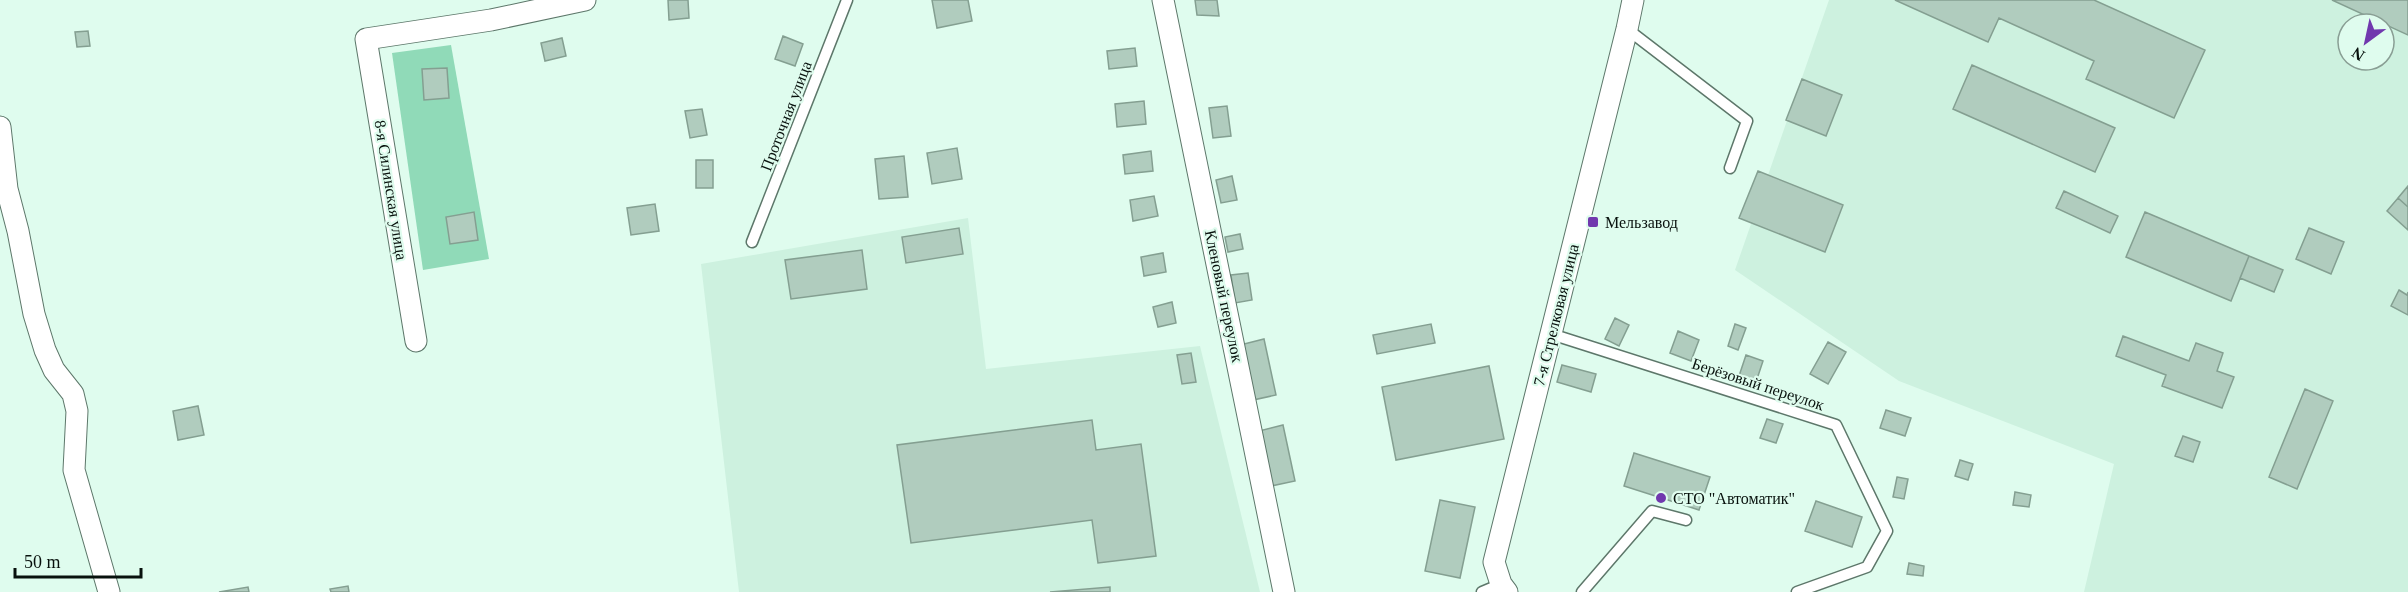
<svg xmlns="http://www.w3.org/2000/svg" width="2408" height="592" font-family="Georgia,serif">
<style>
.built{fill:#cdf1df;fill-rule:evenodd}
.green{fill:#90dab8}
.building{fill:#b0ccbe;stroke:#849f91;stroke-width:1.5}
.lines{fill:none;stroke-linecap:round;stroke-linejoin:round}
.service-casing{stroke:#5d776a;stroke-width:13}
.minor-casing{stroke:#5d776a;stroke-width:23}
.service{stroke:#fff;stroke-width:10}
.minor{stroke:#fff;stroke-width:21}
.poi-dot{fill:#7138ae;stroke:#dffcee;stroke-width:2}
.labels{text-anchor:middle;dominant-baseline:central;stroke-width:4.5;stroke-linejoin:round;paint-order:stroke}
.street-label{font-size:16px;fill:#08110d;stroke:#dffcee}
.poi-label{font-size:16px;fill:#08110d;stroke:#dffcee;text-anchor:start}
</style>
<rect width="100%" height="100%" fill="#dffcee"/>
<path class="built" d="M1829 0H2408V592H2084L2114 464 1899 381 1735 270ZM2348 24H2384V60H2348Z
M968 218 986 369 1200 346 1260 592H739L701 264Z"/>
<path class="green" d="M451 45 489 259 423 270 392 53Z"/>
<path class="building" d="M668 0H688L689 18 669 20Z
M932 0H968L972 21 937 28Z
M1195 0H1217L1219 16 1197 15Z
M1895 0H2094L2205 50 2174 118 2086 79 2094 61 1999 18 1988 42Z
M2332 0H2408V35Z
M88 31 90 46 77 47 75 32Z
M783 36 803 44 795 66 775 59Z
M562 38 566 56 545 61 541 43Z
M1135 48 1137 66 1109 69 1107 51Z
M1972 65 2115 128 2095 172 1953 109Z
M447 68 449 98 424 100 422 69Z
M1802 79 1842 95 1826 136 1786 120Z
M1144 101 1146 124 1117 127 1115 104Z
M1227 106 1231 136 1213 138 1209 108Z
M702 109 707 135 690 138 685 111Z
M957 148 962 179 932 184 927 153Z
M1151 151 1153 171 1125 174 1123 155Z
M904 156 908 197 879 199 875 159Z
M696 160H713V188H696Z
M1758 171 1843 205 1825 252 1739 218Z
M1232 176 1237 200 1221 203 1216 180Z
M2408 186V207L2398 198Z
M2064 191 2118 216 2110 233 2056 208Z
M1154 196 1158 216 1133 221 1130 200Z
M2398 198 2408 207V230L2387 211Z
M655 204 659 231 631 235 627 208Z
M474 212 478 240 450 244 446 217Z
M2145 212 2249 256 2231 301 2126 257Z
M959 228 963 254 906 263 902 237Z
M2309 228 2344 242 2331 274 2296 259Z
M1240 234 1243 249 1228 252 1225 237Z
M862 250 867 289 791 299 785 260Z
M1163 253 1166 272 1144 276 1141 257Z
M2249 256 2283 270 2274 292 2240 278Z
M1248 273 1252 300 1235 303 1231 275Z
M2399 290 2407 295 2408 292V315L2391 306Z
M1172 302 1176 323 1158 327 1153 307Z
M1615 318 1629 325 1619 346 1605 339Z
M1431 324 1435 343 1377 354 1373 335Z
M1735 324 1746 328 1738 350 1728 346Z
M1678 331 1699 340 1691 361 1670 353Z
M2123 336 2189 361 2196 343 2223 353 2217 371 2234 377 2222 408 2162 386 2166 375 2116 356Z
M1264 339 1276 395 1253 400 1240 345Z
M1828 342 1846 352 1828 384 1810 374Z
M1191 353 1196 382 1182 384 1177 355Z
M1746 355 1763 361 1756 382 1739 376Z
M1562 365 1596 374 1591 392 1557 382Z
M1489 366 1504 439 1396 460 1382 387Z
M2305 389 2333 401 2297 489 2269 477Z
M198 406 204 435 178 440 173 411Z
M1886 410 1911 418 1905 436 1880 428Z
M1767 419 1783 424 1776 443 1760 438Z
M1092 420 1096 450 1141 444 1156 556 1098 563 1092 520 911 543 897 445Z
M1283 425 1295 481 1271 486 1259 431Z
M2183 436 2200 442 2193 462 2175 456Z
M1634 453 1710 477 1699 510 1624 486Z
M1960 460 1973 464 1968 480 1955 476Z
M1897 477 1908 479 1904 499 1893 497Z
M2015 492 2031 495 2029 507 2013 505Z
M1440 500 1475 507 1460 578 1425 571Z
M1816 501 1862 517 1852 547 1805 531Z
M1909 563 1924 566 1923 576 1907 574Z
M348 586 349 592H331L330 589Z
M248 587 249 592H219Z
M1110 587V592H1050Z"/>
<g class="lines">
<g class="service-casing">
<path id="service" d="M1627 29 1747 121 1730 168
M752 242 847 0
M1551 334 1836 425 1887 531 1867 567 1797 592
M1482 592 1501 584
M1582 592 1652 511 1686 520"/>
</g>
<g class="minor-casing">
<path id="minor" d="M1163 0 1284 592
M0 127 7 189 18 231 34 314 45 350 54 370 73 394 77 411 74 470 109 592
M416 341 366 39 491 20 585 0
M1507 592 1501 584 1494 562 1627 29 1633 0"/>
</g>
<use href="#service" class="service"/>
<use href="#minor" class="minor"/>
</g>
<g class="poi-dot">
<rect x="1587" y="216" width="12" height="12" rx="3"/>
<circle cx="1661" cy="498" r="6"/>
</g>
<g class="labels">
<g class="street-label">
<text transform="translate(786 116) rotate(-69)">Проточная улица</text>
<text transform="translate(391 190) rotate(81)">8-я Силинская улица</text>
<text transform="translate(1224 296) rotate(78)">Кленовый переулок</text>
<text transform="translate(1556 315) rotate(-76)">7-я Стрелковая улица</text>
<text transform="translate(1758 384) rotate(18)">Берёзовый переулок</text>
</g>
<g class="poi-label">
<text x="1605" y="222">Мельзавод</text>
<text x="1673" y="498">СТО "Автоматик"</text>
</g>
</g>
<g transform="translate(2366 42) rotate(213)"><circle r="28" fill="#dffcee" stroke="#899e94" stroke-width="1.5"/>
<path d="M0-4.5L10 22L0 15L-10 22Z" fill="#7138ae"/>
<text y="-9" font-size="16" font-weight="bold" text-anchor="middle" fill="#08110d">N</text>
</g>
<path d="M15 568v9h126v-9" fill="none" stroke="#08110d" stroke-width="3"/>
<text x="24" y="568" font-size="18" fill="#08110d" stroke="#dffcee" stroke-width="4.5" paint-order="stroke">50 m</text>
</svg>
